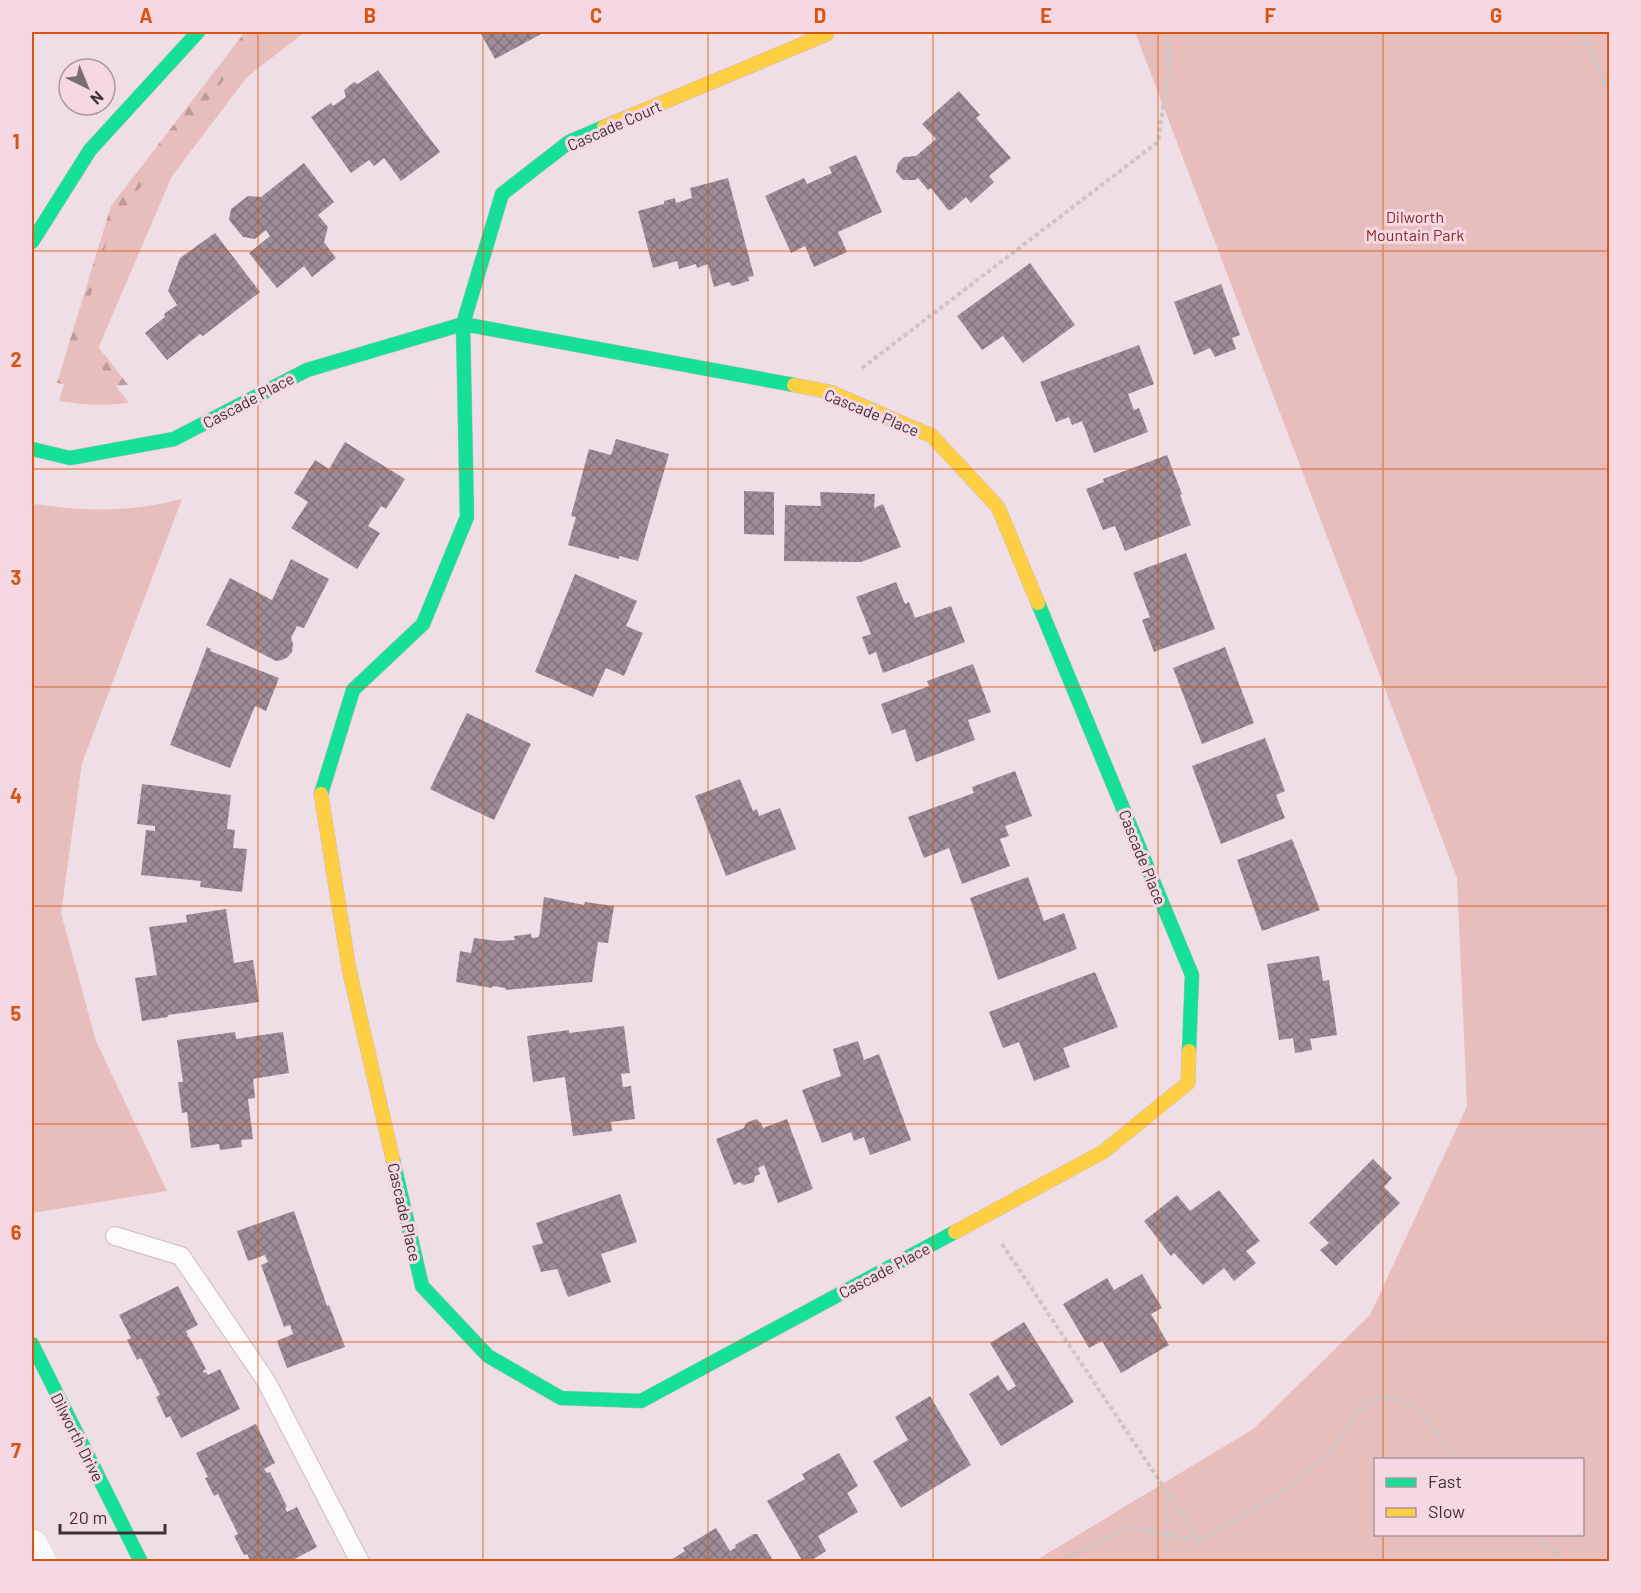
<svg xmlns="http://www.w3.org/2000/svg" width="1641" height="1593" font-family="Barlow,sans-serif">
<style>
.forest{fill:url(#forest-firs)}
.park{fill:#e7bebb;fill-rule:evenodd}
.building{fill:url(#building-cross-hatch)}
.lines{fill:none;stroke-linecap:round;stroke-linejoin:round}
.lane-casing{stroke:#c9bcc2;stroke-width:20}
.street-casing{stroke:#c9bcc2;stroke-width:34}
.fast-casing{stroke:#c9bcc2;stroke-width:15}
.slow-casing{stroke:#c9bcc2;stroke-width:15}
.path{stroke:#cbc6c7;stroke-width:4;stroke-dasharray:4.5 3;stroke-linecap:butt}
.lane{stroke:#fdfafb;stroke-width:18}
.street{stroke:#fdfafb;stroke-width:33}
.fast{stroke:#16e098;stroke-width:14}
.slow{stroke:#ffcf43;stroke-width:14}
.grid{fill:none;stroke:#d75510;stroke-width:1.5;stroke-opacity:0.55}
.labels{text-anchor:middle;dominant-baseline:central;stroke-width:6;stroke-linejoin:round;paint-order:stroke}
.street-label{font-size:16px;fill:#3c3135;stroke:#f5d8e4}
.park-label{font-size:16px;fill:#882e24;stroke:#f5d8e4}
.neatline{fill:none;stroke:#d75510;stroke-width:2}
.grid-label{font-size:20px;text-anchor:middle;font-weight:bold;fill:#d75510}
</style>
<defs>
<pattern id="forest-firs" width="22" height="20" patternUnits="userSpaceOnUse" patternTransform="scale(1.5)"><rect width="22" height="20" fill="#e7bebb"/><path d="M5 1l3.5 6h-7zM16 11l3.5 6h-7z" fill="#bc9b99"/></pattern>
<pattern id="building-cross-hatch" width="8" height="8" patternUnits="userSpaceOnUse" patternTransform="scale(1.5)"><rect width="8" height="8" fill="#9e8d98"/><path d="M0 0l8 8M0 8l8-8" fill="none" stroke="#82747d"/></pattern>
</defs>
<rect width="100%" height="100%" fill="#efdee5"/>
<path class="forest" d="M245 32H281L171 158 93 340 128 385 82 387 57 383 111 206Z"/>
<path class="park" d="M261 32H305L247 77 172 176 94 358 129 403C105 406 83 405 59 401L112 224Z
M1135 32H1609V1561H1035L1253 1429 1370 1315 1467 1106 1457 878ZM1376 1460H1582V1534H1376Z
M182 499 82 763 61 913 96 1041 167 1191 32 1213V514L35 504C88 512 130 512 182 499Z"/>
<path class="building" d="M480 32H545L495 59Z
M378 70 440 152 401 181 384 158 374 166 369 160 351 173 311 117 331 103 333 106 346 97 344 90 354 82 358 84Z
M959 91 980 115 976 118 1011 158 989 176 994 182 971 203 966 197 951 210H948L931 188 928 190 918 178 915 180H903L896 172 898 163 904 157 916 156 936 139 922 124Z
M856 155 882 212 838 232 847 252 814 267 805 246 791 253 765 196 804 178 807 184 832 173 829 167Z
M304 163 334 202 318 215 328 227 324 242 336 258 312 277 304 266 277 288 249 253 270 236 266 230 255 239 243 237 229 220 231 209 248 196 261 197Z
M728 178 754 276 748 277 749 281 732 286 729 282 714 287 708 264 697 268 696 264 679 269 677 261 653 268 638 211 664 204V201L675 198 676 203 692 198 690 188Z
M215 233 260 292 203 336 200 334 167 360 145 333 165 317 164 314 177 305 168 291 180 258Z
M1030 263 1075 325 1023 363 1003 336 982 350 957 316Z
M1221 284 1240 335 1232 338 1236 349 1215 357 1210 348 1194 355 1174 302Z
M1139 345 1154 384 1128 394 1134 410 1139 408 1148 432 1094 453 1082 421 1072 425 1069 417 1056 422 1040 382Z
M616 439 669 454 638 561 619 556V559L568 545 576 517 571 516 589 449 611 455Z
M345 442 405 479 386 509 381 506 368 526 380 533 357 569 291 528 308 502 294 493 315 460 329 469Z
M1167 455 1182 494 1180 495 1191 525 1125 551 1115 526 1103 530 1086 489 1104 482 1103 479Z
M744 491 774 492V535L744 534Z
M820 492 875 494 874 508 883 504 901 547 861 562 784 561 785 505 821 506Z
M1186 553 1215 629 1154 652 1142 620 1150 617 1133 573Z
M291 559 329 579 304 628 297 626 291 638 293 644 292 652 288 657 282 660 276 661 206 625 230 578 272 600Z
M575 574 637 601 626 626 643 633 624 676 606 668 593 697 535 672Z
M896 582 905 604 909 602 915 618 951 606 965 642 883 673 876 652 869 655 862 637 871 634 856 597Z
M207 647 211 649 210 651 279 678 266 711 255 706 230 768 170 745Z
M1225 647 1254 723 1202 744 1173 668Z
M973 664 991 712 968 720 975 740 916 762 905 729 892 734 881 704 929 686 927 681Z
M467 713 531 744 494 820 430 789Z
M1265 738 1285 791 1276 795 1285 818 1221 844 1192 766Z
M1015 771 1032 816 1005 826 1009 836 1000 839 1010 866 962 884 949 848 924 858 908 817 974 793 972 787Z
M740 779 753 811 757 809 759 816 780 808 796 849 726 876 695 796Z
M142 784 231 795 227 829 235 830 233 848 247 849 242 892 200 887 201 881 141 875 146 830 155 831V826L137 824Z
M1292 839 1320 910 1262 931 1237 860Z
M1028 877 1044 921 1064 913 1077 949 998 980 970 898Z
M544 897 584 905 585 902 614 906 608 943 598 942 592 982 506 990 505 988 493 986 492 988 456 982 460 951 471 953 474 938 498 941 515 940 514 936 531 934 532 938 539 937Z
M226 909 234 963 253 960 259 1002 168 1015V1017L142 1021 135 978 157 975 149 927 187 922 186 915Z
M1319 956 1323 981 1329 980 1337 1035 1310 1039 1312 1050 1295 1053 1293 1038 1279 1040 1267 964Z
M1095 972 1118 1027 1063 1048 1070 1067 1034 1081 1019 1042 1003 1048 989 1012Z
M624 1026 630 1073 621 1074 623 1087 631 1086 635 1119 611 1122 612 1131 573 1136 565 1077 533 1082 527 1036 569 1030V1033Z
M235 1032 236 1039 283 1032 289 1073 253 1079 255 1098 248 1099 253 1139 241 1140 242 1147 220 1150 219 1144 191 1148 187 1112 182 1113 178 1082H183L177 1040Z
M858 1041 864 1060 879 1054 911 1140 870 1155 864 1137 854 1141 851 1132 822 1143 802 1090 841 1076 833 1049Z
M756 1119 761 1123 763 1128 787 1119 813 1189 778 1203 764 1165 758 1168 760 1174 755 1176 754 1182 744 1185 739 1182 734 1185 716 1139 744 1128 746 1123Z
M1373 1159 1392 1178 1384 1187 1400 1203 1336 1266 1320 1250 1329 1243 1309 1223Z
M1219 1190 1260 1241 1246 1251 1256 1263 1234 1281 1224 1268 1203 1285 1174 1253 1171 1256 1144 1221 1177 1195 1190 1211Z
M620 1194 637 1242 601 1254 611 1282 568 1297 557 1269 541 1272 532 1246 543 1243 536 1223Z
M294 1211 327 1306 329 1305 345 1347 287 1368 277 1341 293 1334 290 1325 284 1327 261 1265 268 1262 265 1255 248 1261 237 1231Z
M1142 1274 1162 1308 1151 1314 1169 1345 1121 1373 1102 1341 1089 1348 1063 1304 1107 1278 1114 1290Z
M178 1286 198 1325 186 1331 188 1335 186 1336 189 1337 206 1369 203 1371 204 1373 206 1372 208 1375 220 1369 240 1409 181 1438 170 1416 166 1418 156 1397 160 1395 141 1358 137 1360 127 1340 131 1338 119 1315Z
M1024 1322 1074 1402 1001 1446 969 1394 998 1375 1008 1391 1016 1386 990 1343Z
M930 1396 971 1465 901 1508 873 1461 908 1440 895 1417Z
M256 1424 275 1463 264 1469 267 1473 270 1472 287 1507 285 1508 287 1512 297 1507 317 1547 289 1562H251L247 1554 244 1555 234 1536 238 1534 218 1494 214 1496 205 1478 208 1477 196 1453Z
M839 1453 858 1486 847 1493 858 1512 818 1536 826 1551 809 1562H803L767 1501 805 1479 802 1474Z
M716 1528 730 1551 736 1547 735 1545 754 1534H757L774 1562H668L685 1551 683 1548Z"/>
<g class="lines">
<g class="lane-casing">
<path id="lane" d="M115 1236 181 1256 266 1381 360 1562"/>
</g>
<g class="street-casing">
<path id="street" d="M32 1546 40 1562"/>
</g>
<g class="fast-casing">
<path id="fast" d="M32 242 90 150 198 32
M32 449 70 458 174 439 307 370 463 324 794 385
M1038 603 1192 975 1189 1051
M321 794 353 690 423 624 467 517 463 324 502 194 569 142 604 127
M393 1160 422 1286 488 1356 561 1398 641 1401 955 1232
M32 1344 141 1562"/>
</g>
<g class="slow-casing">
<path id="slow" d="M604 127 827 34
M794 385 830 392 932 436 998 507 1038 603
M321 794 349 969 393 1160
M955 1232 1103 1152 1188 1083 1189 1051"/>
</g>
<path class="path" d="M1582 32 1610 96
M862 368 1158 142 1171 52 1166 32
M1002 1244 1199 1540
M1536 1534 1564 1562
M1058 1562 1129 1527 1200 1541 1278 1495 1330 1453 1366 1402 1384 1396 1415 1405 1457 1460"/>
<use href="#lane" class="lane"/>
<use href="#street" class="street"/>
<use href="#fast" class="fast"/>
<use href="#slow" class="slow"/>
</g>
<path class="grid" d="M258 32V1562M483 32V1562M708 32V1562M933 32V1562M1158 32V1562M1383 32V1460M32 251H1610M32 469H1610M32 687H1610M32 906H1610M32 1124H1610M32 1342H1610M1383 1534V1562"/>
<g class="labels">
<g class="street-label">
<text transform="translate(614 125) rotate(-24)">Cascade Court</text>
<text transform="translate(248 400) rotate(-28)">Cascade Place</text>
<text transform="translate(872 412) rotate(22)">Cascade Place</text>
<text transform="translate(1143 857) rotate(68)">Cascade Place</text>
<text transform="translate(405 1212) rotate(77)">Cascade Place</text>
<text transform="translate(884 1270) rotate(-28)">Cascade Place</text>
<text transform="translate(78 1437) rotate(63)">Dilworth Drive</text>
</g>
<g class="park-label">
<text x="1415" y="216">Dilworth<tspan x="1415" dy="18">Mountain Park</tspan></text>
</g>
</g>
<rect width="1641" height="1593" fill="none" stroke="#f5d8e4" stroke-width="66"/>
<rect x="1374" y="1458" width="210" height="78" fill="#f5d8e4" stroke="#ab959e" stroke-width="1.5"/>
<rect x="1386" y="1478" width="30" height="9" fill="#16e098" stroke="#ab959e" stroke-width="1.5"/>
<text x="1428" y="1488" font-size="18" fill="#3c3135">Fast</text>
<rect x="1386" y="1508" width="30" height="9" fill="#ffcf43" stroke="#ab959e" stroke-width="1.5"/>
<text x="1428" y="1518" font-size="18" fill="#3c3135">Slow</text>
<g transform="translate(87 87) rotate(137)"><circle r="28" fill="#f5d8e4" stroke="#ab959e" stroke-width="1.5"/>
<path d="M0-4.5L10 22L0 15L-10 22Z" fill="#7b6e73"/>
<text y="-9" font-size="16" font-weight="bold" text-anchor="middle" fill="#3c3135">N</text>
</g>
<path d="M60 1524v9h105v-9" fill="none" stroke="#3c3135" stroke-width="3"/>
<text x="69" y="1524" font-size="18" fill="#3c3135" stroke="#f5d8e4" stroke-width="4.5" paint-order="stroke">20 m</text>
<rect x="33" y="33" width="1575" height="1527" class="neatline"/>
<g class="grid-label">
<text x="146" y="23">A</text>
<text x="370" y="23">B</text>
<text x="596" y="23">C</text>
<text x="820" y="23">D</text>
<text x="1046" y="23">E</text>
<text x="1270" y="23">F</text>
<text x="1496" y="23">G</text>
<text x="16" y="149">1</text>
<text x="16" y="367">2</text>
<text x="16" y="585">3</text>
<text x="16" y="803">4</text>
<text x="16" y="1021">5</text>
<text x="16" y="1240">6</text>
<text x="16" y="1458">7</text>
</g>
</svg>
